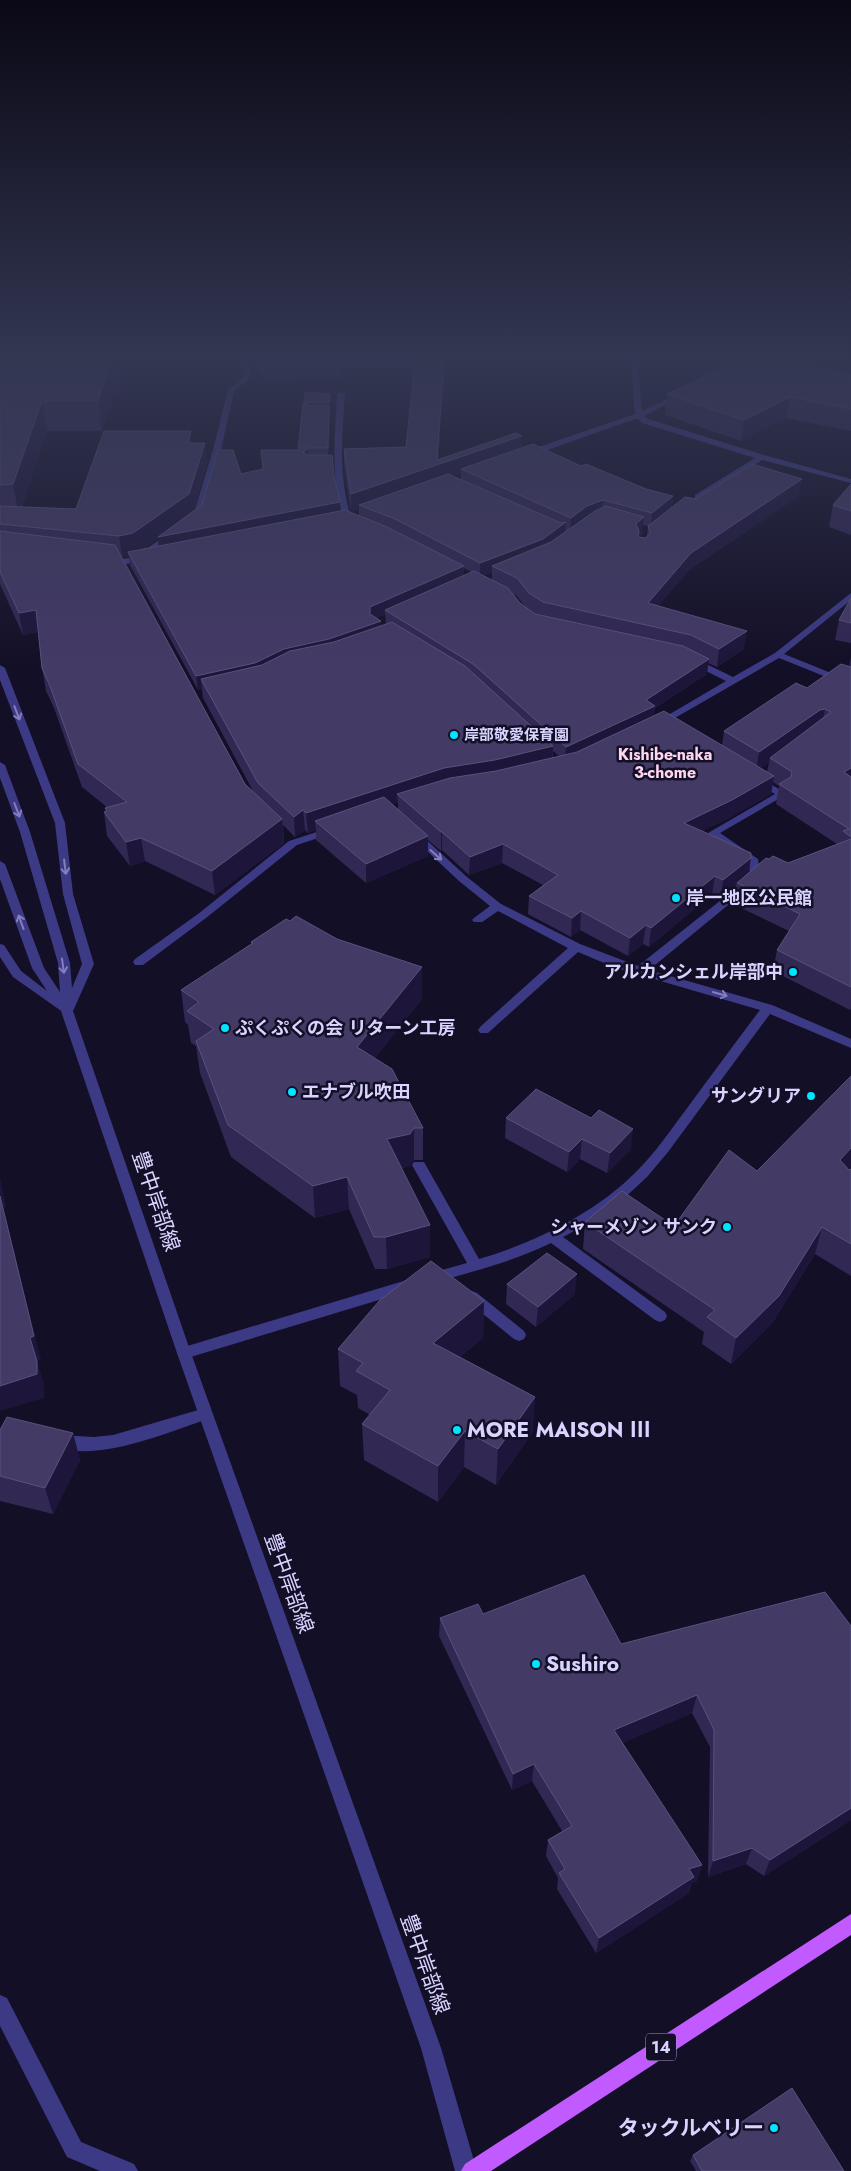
<svg xmlns="http://www.w3.org/2000/svg" width="851" height="2171" font-family="Jost,'Noto Sans JP',sans-serif">
<style>
.lines{fill:none;stroke-linecap:round;stroke-linejoin:round}
.service{fill:#3d3a85;fill-rule:evenodd}
.minor{fill:#3d3a85;fill-rule:evenodd}
.tertiary{fill:#3d3a85;fill-rule:evenodd}
.primary{fill:#c25bff;fill-rule:evenodd}
.wall{fill:#312854;fill-rule:evenodd}
.shaded-wall{fill:#1d163a}
.building{fill:#433a66;stroke:#5a527e}
.oneway{stroke:#837fbc}
.poi-dot{fill:#00e5ff;stroke:#130f26;stroke-width:2}
.labels{text-anchor:middle;dominant-baseline:central;stroke-width:5;stroke-linejoin:round;paint-order:stroke}
.far-poi-label{font-size:15px;font-weight:bold;fill:#d9d4ff;stroke:#130f26;text-anchor:start}
.far-neighbourhood-label{font-size:16px;font-weight:bold;fill:#ffd6f0;stroke:#130f26}
.shield{fill:#130f26;stroke:#9e99be;stroke-width:1}
.shield-label{font-size:16px;font-weight:bold;fill:#d9d4ff}
.poi-label{font-size:18px;font-weight:bold;fill:#d9d4ff;stroke:#130f26;text-anchor:start}
.near-street-label{font-size:21px;fill:#d9d4ff;stroke:#130f26}
.near-poi-label{font-size:21px;font-weight:bold;fill:#d9d4ff;stroke:#130f26;text-anchor:start}
</style>
<rect width="100%" height="100%" fill="#130f26"/>
<g class="lines">
<path class="service" d="M233 360H241L252 372 248 380 234 391 221 450 201 517 196 522H190L189 520 193 516 213 450 228 390 243 378 246 372Z
M170 532 177 534 141 561H135V557Z"/>
<path class="minor" d="M631 360H637L642 411 678 394 684 395 644 416 648 419 764 455 851 479V483L762 460 701 499H695V495L755 458 642 423 638 418 530 456H524V452L635 414Z
M341 392 345 394C342 436 338 476 351 517L358 521 354 523 343 518C330 477 335 436 337 394Z
M146 555 150 557 149 559 122 565 103 560 107 558 122 559Z
M851 593V600L784 654 851 681V687L779 658 661 726H655L653 724 726 681 690 663V659H696L733 677 775 653Z
M0 665 5 668 65 823 73 894 94 964 73 1011 67 1015 13 977 0 957V944L4 945 21 971 47 991 32 968 0 879V861L5 864 44 968 60 992 58 963 20 832 0 778V762L5 765 30 832 70 963 72 988 82 964 63 894 55 823 0 680Z
M759 777 787 794 720 833 758 859 761 878 649 970 772 1005 851 1039V1048L770 1014 668 1152 647 1177 621 1201 591 1222 563 1237 665 1312 667 1316 665 1320 660 1322 655 1320 551 1243C512 1262 474 1271 433 1283L428 1282 426 1278 428 1274 467 1263 412 1165 414 1162H424L479 1259C536 1242 594 1214 637 1171 655 1153 670 1131 685 1111 710 1077 735 1043 760 1010L616 968 578 952 488 1033H480L478 1030 480 1027 568 948 498 911 482 922H474L472 920 474 918 490 906 459 881 412 837 413 835H421L467 877 501 904 580 944 638 966 750 877 749 862 708 833 775 794 755 782 754 780Z
M332 827 336 828 337 830 336 832 297 845 206 918 143 965H135L133 962 135 959 198 914 289 841Z
M407 1280 412 1282 414 1286 412 1290 184 1359 179 1357 177 1353 179 1349 184 1347Z
M472 1291 477 1293 524 1331 526 1335 524 1339 519 1341 514 1339 467 1301 465 1297 467 1293Z
M205 1408 210 1410 213 1414 210 1418C167 1433 99 1462 55 1447L52 1442 55 1437 60 1435 94 1437 113 1435Z
M0 1995 7 1998 81 2142 134 2164 138 2171H100L67 2157 0 2026Z"/>
<path class="tertiary" d="M67 1007 73 1011 191 1353 441 2048 477 2171H455L421 2048 177 1353 61 1011Z"/>
<path class="primary" d="M851 1914V1935L491 2171H461L465 2164Z"/>
</g>
<path class="wall" d="M0 360H126L102 431H47L22 507 76 509 192 443 207 463 193 511 241 474 263 469 261 450H298L305 392 330 402 328 455 334 476 341 511 359 516V509L351 512 344 465V449L406 447 414 368H341L340 377 264 378 254 360H445L438 460 521 448 581 466 646 489 673 496 672 507 696 499 799 496 689 570 658 606 744 649 717 667 708 663 707 674 655 708 654 715 722 745 724 731 849 667 851 657V1009L850 1010 773 971 777 950 789 931 733 904 736 886 721 898 712 894 649 947 643 944 628 956 580 930 571 937 528 914 529 896 543 885 502 863 469 875 442 850 441 851 428 840V856L366 883 316 840V830L308 833 305 830 295 837 283 825 284 843 215 895 145 861 130 866 107 836 104 812H106L105 808H108L82 787 54 708 46 691 42 668 38 632 23 635 0 584ZM461 473V480L452 476ZM643 525 648 526 647 536 646 538 639 537 642 534ZM158 538 159 547 142 550ZM129 556 130 565 198 690 202 689 203 698 253 791 245 784 122 557ZM464 568 471 572 464 576ZM492 572V580L483 576ZM513 594 516 595 525 606 520 603ZM385 614 386 625 381 626V621L376 618ZM553 751 559 756 553 758ZM769 763 767 772 761 768ZM773 782 779 786 776 804 837 844 788 863 769 859 749 873 702 831 729 818 771 794ZM398 803V809L392 804Z
M828 370 851 375V431L786 418 741 441 665 415 667 394Z
M851 484V535L829 527 833 505Z
M851 598V643L835 640 839 620Z
M251 942 422 999 375 1058 423 1128V1160H414L410 1166 402 1168 430 1257 387 1269H375L349 1209 315 1218 231 1157 200 1073 196 1046 191 1043 188 1025 185 1022 181 990 251 945Z
M506 1118H591L631 1149 607 1173 580 1159 567 1172 505 1138Z
M851 1169V1276L815 1254 773 1322 731 1364 702 1344 704 1332 583 1249 585 1222 674 1226 757 1171 849 1170Z
M507 1284 575 1294 536 1327 506 1304Z
M484 1301 483 1338 460 1357 535 1397 532 1433 496 1485 464 1467 438 1502 364 1460 362 1424 370 1415 358 1408 357 1395 340 1386 338 1349Z
M0 1430 73 1433 80 1460 53 1514 0 1501Z
M825 1592 851 1820 764 1876 746 1864 708 1877 710 1747 692 1713 622 1743 702 1865 697 1881 692 1883 689 1893 596 1953 557 1889 558 1878 546 1856 548 1840 562 1831 532 1781 512 1790 439 1636 440 1618 483 1614 621 1644Z
M693 2155 844 2171H696L690 2161Z"/>
<path class="shaded-wall" d="M112 360H126L102 431 98 401Z
M444 360H445L438 464 522 436 521 452 461 469V473L364 507 359 505V509L351 512V494L437 465Z
M790 397 786 418 741 441 744 420Z
M42 401 47 431 19 516 13 484Z
M329 406 330 418 328 460V448Z
M191 431 193 451 188 443Z
M205 443 207 463 191 515 340 502 341 515 159 550 158 538 135 554 128 552 129 556 122 557 119 536Z
M308 448 309 460 303 452Z
M802 479 799 496 689 570 646 621 648 603 691 553Z
M673 496 671 510 651 527 652 513Z
M603 500 601 514 570 532 571 518 587 506Z
M644 517 642 534 634 542 636 524Z
M566 522 565 536 542 552 492 566V572L480 577V563Z
M464 566V579L385 610V614L370 620 381 621 382 635 330 652 201 679 202 689 198 690 196 676 370 607Z
M36 610 40 632 23 635 19 613Z
M747 631 744 649 717 667 719 649Z
M709 659 707 674 655 708 654 720 565 762 566 747 646 700Z
M825 709 821 728 770 758 769 763 756 772 759 752 820 710Z
M553 746 552 766 397 794 398 803 323 828 315 821 316 830 308 833 306 813 444 768Z
M851 768V786L844 772Z
M774 776 771 794 729 818 682 841 684 823Z
M303 810 305 830 295 837 294 817Z
M282 819 284 843 215 895 212 871Z
M441 832H442V850L441 851Z
M428 836V856L366 883V864Z
M141 838 145 861 130 866 126 842Z
M503 844 502 863 469 875 470 857Z
M751 858 748 876 737 883 736 885 721 898 723 880Z
M715 876 712 894 649 947 651 928Z
M581 911 580 930 571 937 572 918Z
M646 925 643 944 628 956 630 938Z
M422 967V999L358 1079 357 1047Z
M414 1128V1160L410 1166 388 1172 387 1139Z
M633 1129 631 1149 607 1173 610 1153Z
M582 1139 580 1159 567 1172 569 1152Z
M851 1148V1167L833 1187 840 1160Z
M0 1177 6 1207H3L41 1360 37 1361 30 1338 0 1196Z
M347 1177 349 1209 315 1218 313 1186Z
M430 1225V1257L387 1269 386 1237Z
M822 1227 815 1254 773 1322 731 1364 736 1338Z
M577 1274 575 1294 536 1327 538 1307Z
M484 1301 483 1338 433 1380V1343Z
M37 1361 44 1384V1398L0 1411V1386Z
M535 1397 532 1433 496 1485 498 1449Z
M465 1431 464 1467 438 1502V1466Z
M73 1433 80 1460 53 1514 45 1488Z
M697 1695 692 1713 611 1748 614 1730Z
M534 1764 532 1781 512 1790 513 1774Z
M851 1808V1820L764 1876 770 1860Z
M752 1848 746 1864 708 1877 713 1861Z
M702 1865 697 1881 692 1883 689 1893 596 1953 599 1938 689 1869Z"/>
<path class="building" d="M0 360H112L98 401H42L13 484 0 485Z
M262 360H340V362L263 363Z
M415 360H444L437 460 516 433 522 436 351 494 344 449 406 447Z
M739 360H795L828 370 851 375V409L790 397 744 420 667 394Z
M305 392 330 394V402H309L304 404Z
M303 403 308 406H329L328 448H308L303 452 308 455H332L334 476 340 502 158 537 202 505 218 450H233L241 474 263 469 261 450H298Z
M104 431H191L188 443H205L189 494 133 533 119 536 0 524V506L76 509Z
M533 444 581 466 586 464 646 489 673 496 652 513 603 500 587 506 571 518 461 469Z
M752 464 802 479 691 553 648 603 747 631 719 649 691 635 543 602 529 593 517 578 492 566 551 542 595 511 606 506 644 517 636 524 639 531 638 537 646 538 650 532 648 526 685 497 696 499Z
M448 474 561 523 566 522 543 539 480 563 395 519 359 505Z
M851 484V511L833 505Z
M345 510 387 527 464 566 370 607V614L381 621 329 639 284 649 255 663 196 676 128 552Z
M0 531 115 545 245 784 282 819 212 871 141 838 126 842 104 812 107 811 105 808 127 802 78 764 50 686 42 668 36 610 19 613 0 572Z
M474 571 508 588 520 603 535 614 683 646 709 659 646 700 655 706 566 747 473 664 385 610Z
M851 598V623L839 620Z
M392 622 465 666 553 746 495 760 444 768 306 813 303 810 294 817 258 783 201 679 262 665 290 651 334 642Z
M841 664 851 667V768L844 772 851 777V837L843 831 849 829 779 784 791 777 792 772 770 758 831 712 825 709 820 710 759 752 724 731 796 683 807 688Z
M664 711 774 776 732 800 684 823 751 853V858L723 880 715 876 651 928 646 925 630 938 581 911 572 918 529 896 558 875 503 844 470 857 442 832H441L397 794 450 778 496 771 577 752Z
M384 797 428 836 366 864 315 821Z
M851 839V987L777 950 800 914 737 883 766 858 769 859 773 856 788 863Z
M296 916 337 939 422 967 357 1047 392 1069 423 1128H414L410 1134 387 1139 430 1225 386 1237H374L347 1177 313 1186 228 1125 196 1041 214 1029 187 1011 199 1002 181 990 253 943 251 942 286 919 290 921Z
M851 1076V1148L840 1160 849 1170 851 1169V1244L822 1227 779 1296 736 1338 707 1317 715 1310 585 1222 622 1191 674 1226 729 1150 757 1171Z
M536 1089 591 1118 599 1110 633 1129 610 1153 582 1139 569 1152 506 1118Z
M0 1196 34 1336 30 1338 37 1361V1374L0 1386Z
M547 1253 577 1274 538 1307 507 1284Z
M431 1261 484 1301 433 1343 535 1397 498 1449 465 1431 438 1466 362 1424 390 1390 356 1371 363 1363 338 1349 380 1300Z
M7 1417 73 1433 45 1488 0 1476V1430Z
M584 1575 621 1644 825 1592 851 1626V1808L770 1860 752 1848 713 1861 714 1730 697 1695 614 1730 702 1865 689 1869 694 1877 599 1938 559 1873 565 1869 548 1840 572 1826 534 1764 513 1774 440 1618 478 1604 483 1614Z
M792 2088 844 2171H702L693 2155Z"/>
<defs><path id="oneway-shaft" d="M-6 0H5M1.5-3L5.5 0L1.5 3" fill="none" stroke-width="1.6" stroke-linecap="round" stroke-linejoin="round" transform="scale(1.25)"/></defs>
<g class="oneway">
<use href="#oneway-shaft" transform="translate(17 713) rotate(69)"/>
<use href="#oneway-shaft" transform="translate(17 810) rotate(69)"/>
<use href="#oneway-shaft" transform="translate(436 855) rotate(42)"/>
<use href="#oneway-shaft" transform="translate(65 867) rotate(83)"/>
<use href="#oneway-shaft" transform="translate(21 922) rotate(-110)"/>
<use href="#oneway-shaft" transform="translate(63 966) rotate(82)"/>
<use href="#oneway-shaft" transform="translate(720 994) rotate(16)"/>
</g>
<linearGradient id="sky" x2="0" y2="1"><stop stop-color="#0a0815"/><stop offset="0.54" stop-color="#333752"/><stop offset="1" stop-color="#333752" stop-opacity="0"/></linearGradient>
<rect width="851" height="664" fill="url(#sky)"/>
<g class="poi-dot">
<circle cx="454" cy="735" r="5"/>
<circle cx="676" cy="898" r="5"/>
<circle cx="793" cy="972" r="5"/>
<circle cx="225" cy="1028" r="5"/>
<circle cx="292" cy="1092" r="5"/>
<circle cx="811" cy="1096" r="5"/>
<circle cx="727" cy="1227" r="5"/>
<circle cx="457" cy="1430" r="5"/>
<circle cx="536" cy="1664" r="5"/>
<circle cx="774" cy="2128" r="5"/>
</g>
<g class="labels">
<g class="far-poi-label">
<text x="464" y="735">岸部敬愛保育園</text>
</g>
<g class="far-neighbourhood-label">
<text x="665" y="754">Kishibe-naka<tspan x="665" dy="18">3-chome</tspan></text>
</g>
<rect class="shield" x="646" y="2033.5" width="30" height="27" rx="4"/>
<g class="shield-label">
<text x="661" y="2047">14</text>
</g>
<g class="poi-label">
<text x="686" y="898">岸一地区公民館</text>
<text x="783" y="972" text-anchor="end">アルカンシェル岸部中</text>
<text x="235" y="1028">ぷくぷくの会 リターン工房</text>
<text x="302" y="1092">エナブル吹田</text>
<text x="801" y="1096" text-anchor="end">サングリア</text>
<text x="717" y="1227" text-anchor="end">シャーメゾン サンク</text>
</g>
<g class="near-street-label">
<text transform="translate(156 1201) rotate(71)">豊中岸部線</text>
<text transform="translate(289 1583) rotate(70)">豊中岸部線</text>
<text transform="translate(425 1964) rotate(70)">豊中岸部線</text>
</g>
<g class="near-poi-label">
<text x="467" y="1430">MORE MAISON Ⅲ</text>
<text x="546" y="1664">Sushiro</text>
<text x="764" y="2128" text-anchor="end">タックルベリー</text>
</g>
</g>
</svg>
